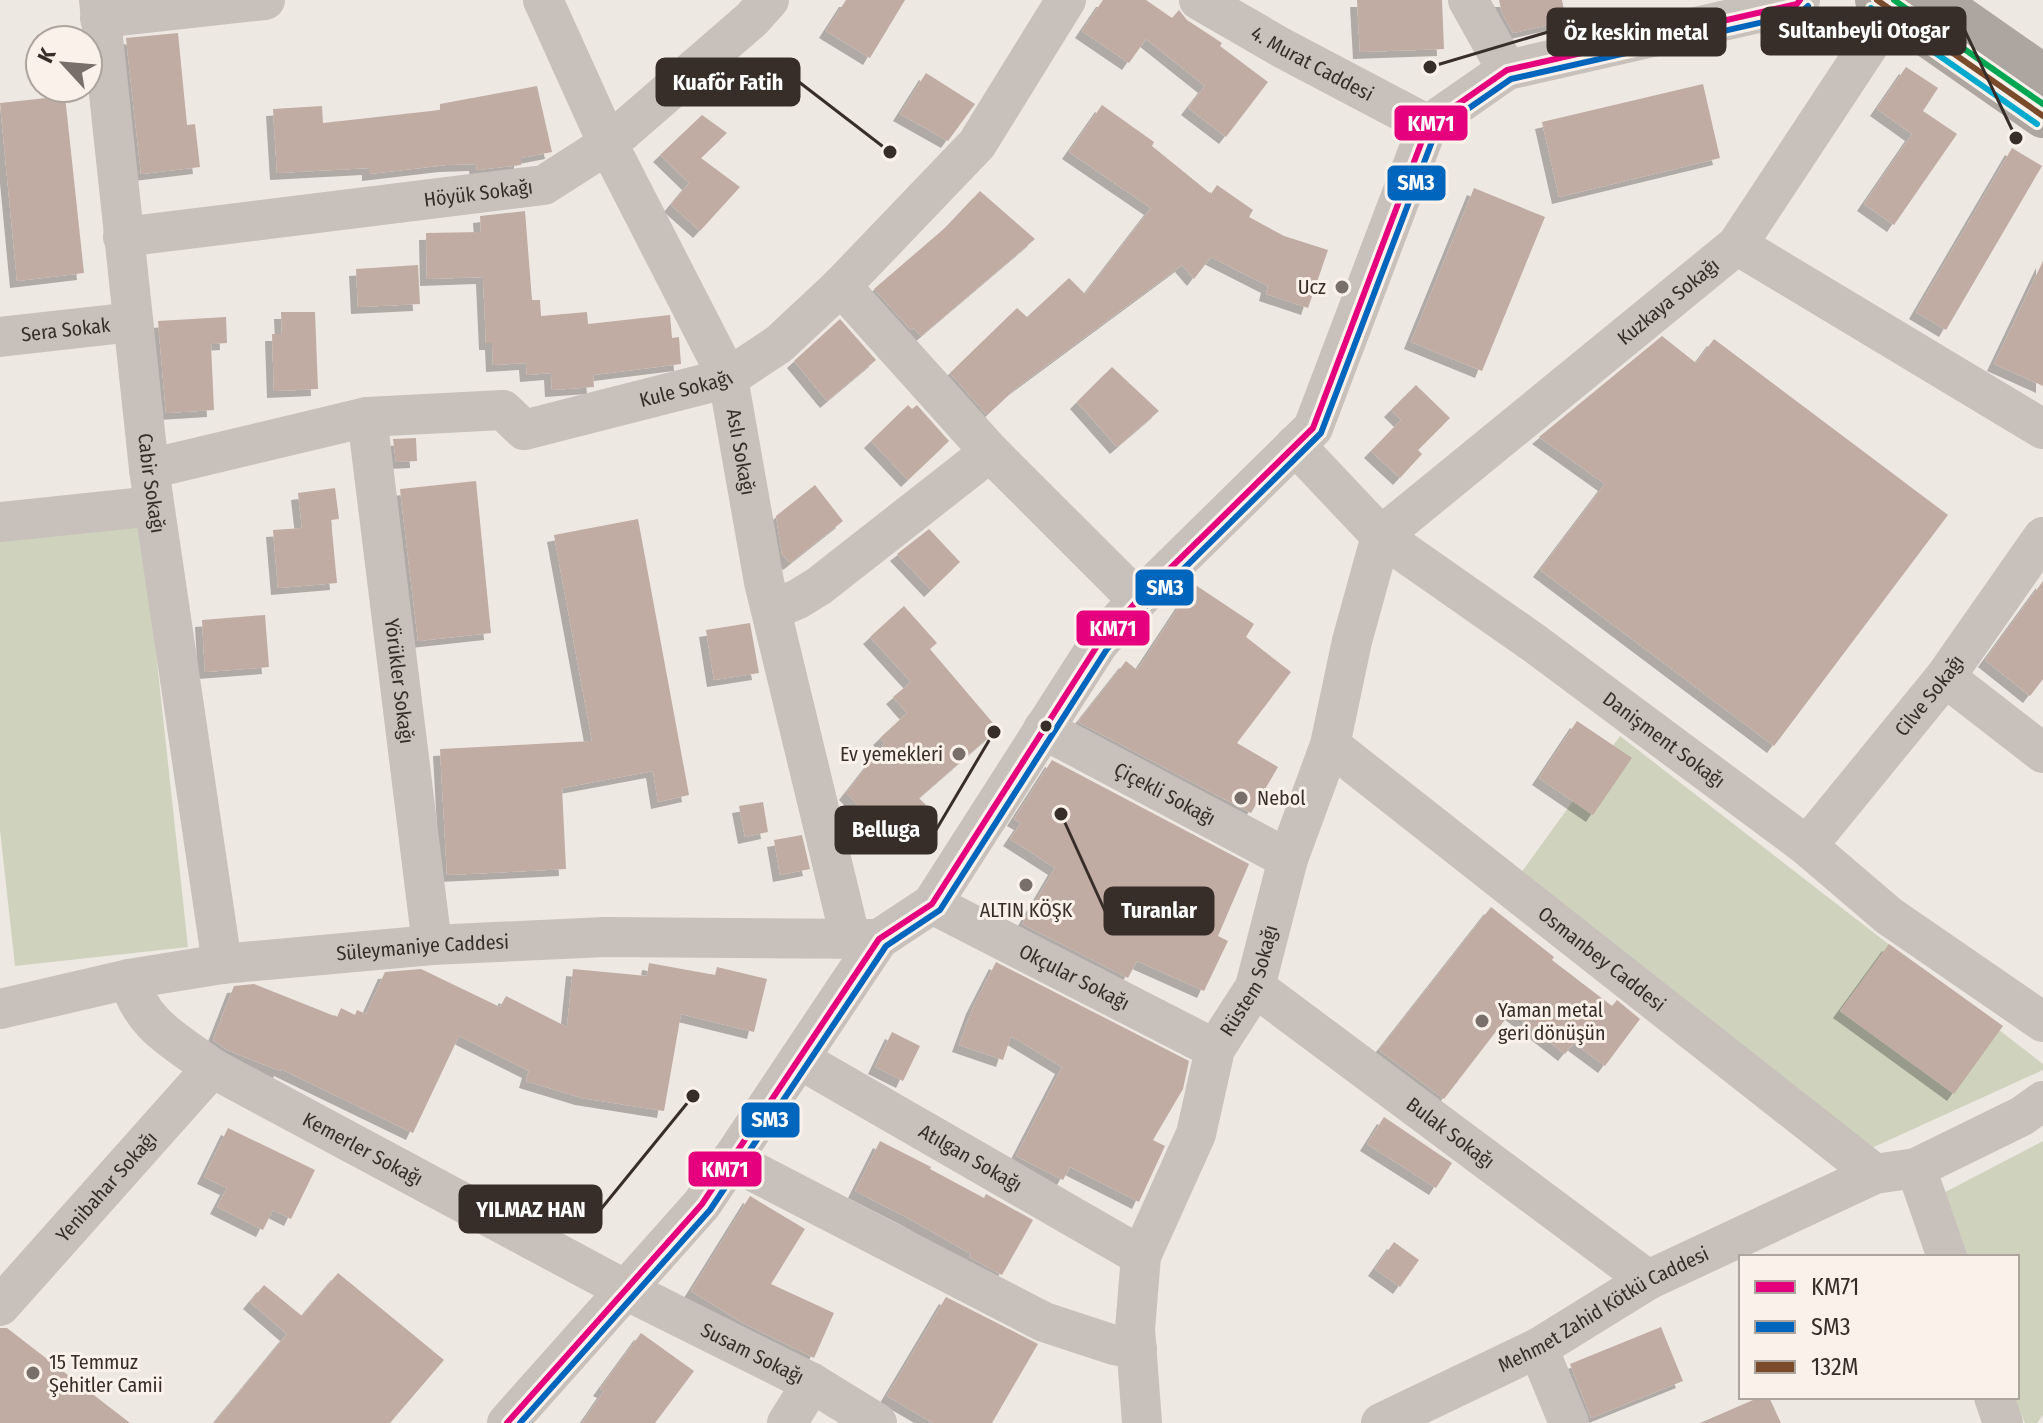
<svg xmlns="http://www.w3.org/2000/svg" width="2043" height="1423" font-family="'Fira Sans Condensed',sans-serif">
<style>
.green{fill:#cfd3bd}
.building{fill:#c1aca4;filter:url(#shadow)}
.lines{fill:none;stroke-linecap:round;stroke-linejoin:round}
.minor{stroke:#c7c0bb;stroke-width:40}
.major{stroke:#aca5a0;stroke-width:44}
.bus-1-casing{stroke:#faf2ea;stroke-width:12}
.bus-2-casing{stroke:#faf2ea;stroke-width:12}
.bus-3-casing{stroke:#faf2ea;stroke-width:12}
.bus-4-casing{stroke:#faf2ea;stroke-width:12}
.bus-5-casing{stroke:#faf2ea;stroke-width:12}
.bus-1{stroke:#e5007d;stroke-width:6}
.bus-2{stroke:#0065bd;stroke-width:6}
.bus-3{stroke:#7a4b2a;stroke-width:6}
.bus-4{stroke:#00a9ce;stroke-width:6}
.bus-5{stroke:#00a651;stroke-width:6}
.poi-dot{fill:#786f6a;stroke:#faf2ea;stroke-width:3}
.bus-dot{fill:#382e29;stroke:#faf2ea;stroke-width:3}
.labels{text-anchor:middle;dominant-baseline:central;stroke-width:6;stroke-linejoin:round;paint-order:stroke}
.street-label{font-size:20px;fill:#382e29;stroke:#faf2ea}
.poi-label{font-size:20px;fill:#382e29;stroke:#faf2ea;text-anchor:start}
.leader{fill:none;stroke:#382e29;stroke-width:3}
.callout-dot{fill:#382e29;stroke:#faf2ea;stroke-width:3}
.callout{fill:#382e29;stroke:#382e29;stroke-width:3}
.callout-label{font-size:22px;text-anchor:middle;font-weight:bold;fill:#fff}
.line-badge{stroke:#faf2ea;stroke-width:3}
.badge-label{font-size:22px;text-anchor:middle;font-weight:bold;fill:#fff}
</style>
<defs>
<filter id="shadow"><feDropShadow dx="-7" dy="7" stdDeviation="0" flood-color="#0004"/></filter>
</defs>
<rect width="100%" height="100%" fill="#eee8e2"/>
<path class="green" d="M141 515 188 947 15 966 0 830V531Z
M1620 736 2043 1064V1070L1865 1151 1510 888Z
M2043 1141V1415L2037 1423H2025L2014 1397H2017V1257H1954L1930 1200Z"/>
<path class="building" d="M846 0H905L870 58 826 31Z
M1103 0H1146L1172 18 1179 10 1187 20 1222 43 1220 46 1268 82 1226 137 1188 108 1205 86 1146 39 1129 63 1082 31Z
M1357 0H1442L1444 49 1360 52Z
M1499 0H1562L1566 21 1513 33 1502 13Z
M178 33 187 125 195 124 200 167 141 174 126 38Z
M1906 67 1938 88 1923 111 1957 134 1894 225 1864 204 1912 134 1877 109Z
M926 73 975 104 948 141 900 114Z
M1703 84 1720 158 1559 197 1542 122Z
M537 86 552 152 521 158V165L477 170 476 164 446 165 369 174V168L277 173 273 109 322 106 323 123 440 110V104Z
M65 96 84 273 17 281 0 103Z
M1102 105 1154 142 1152 146 1211 194 1217 185 1253 210 1249 217 1284 236 1328 250 1308 308 1266 294 1268 286 1211 257 1194 279 1182 265 1016 388 987 415 950 373 1017 308 1027 317 1069 278 1085 294 1151 208 1069 152Z
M702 115 727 133 701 158 740 187 700 231 671 205 689 183 660 155Z
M2012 148 2042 166 1946 330 1916 312Z
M1474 188 1545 217 1482 371 1411 342Z
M980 191 1035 239 921 336 914 328 911 330 874 289 946 227Z
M525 211 532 300H540L541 316 587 312 588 324 670 315 672 338 679 337 681 364 593 375 594 387 552 390 551 373 527 375 526 363 493 365 492 343H486L483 277 427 279 426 233 481 232 480 216Z
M2043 261V386L1994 364Z
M418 265 420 304 358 307 356 269Z
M281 312H315L318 389 274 391 272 334H282Z
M226 317 227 343 211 344 214 410 166 413 158 321Z
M840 319 876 360 827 401 794 361Z
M1662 336 1696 363 1714 339 1948 515 1774 746 1540 570 1605 484 1539 437Z
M1112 367 1159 411 1117 447 1077 402Z
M1416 385 1450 418 1418 450 1422 454 1400 478 1371 451 1401 420 1391 410Z
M908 405 912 409 917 405 949 441 908 480 871 441Z
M416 438 417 461 396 462 393 439Z
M476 481 491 633 418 641 400 489Z
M815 485 843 521 790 563 782 554 776 516Z
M335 488 339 519 331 520 337 583 278 588 273 530 302 528 298 493Z
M638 519 689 795 658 802 653 771 562 788 566 869 447 875 440 749 592 741 554 535Z
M929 529 960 562 931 590 897 554Z
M2043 581V679L2030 696 1985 660Z
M1194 584 1254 624 1246 637 1291 672 1237 743 1278 767 1251 813 1078 722 1126 661 1137 670Z
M904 606 937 643 930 649 998 729 919 798 926 805 894 842 846 793 885 743 880 738 907 713 893 697 911 682 870 637Z
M265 615 269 667 205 672 202 620Z
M750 623 759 673 714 680 706 630Z
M1577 721 1632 758 1593 815 1539 778Z
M1052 760 1249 864 1218 936 1228 941 1204 991 1137 961 1128 978 1022 924 1055 868 1010 839 1021 823 1014 819Z
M763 802 768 832 745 837 739 806Z
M802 835 810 869 780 875 774 840Z
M1491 907 1554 957 1552 960 1612 1006 1617 1000 1640 1019 1605 1066 1574 1043 1565 1054 1511 1012 1444 1099 1379 1050Z
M1889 944 2003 1026 1954 1094 1840 1011Z
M996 962 1189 1061 1183 1089 1153 1140 1165 1146 1139 1202 1070 1167 1063 1180 1016 1156 1062 1067 1011 1036 1003 1060 959 1045 973 1007Z
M649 963 715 975 717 967 767 979 754 1032 681 1014 664 1111 582 1098 526 1081 529 1071 459 1036 413 1133 281 1069 280 1071 227 1050 213 1040 234 986 254 984 337 1017 341 1008 355 1015 357 1010 366 1014 385 972 421 969 500 1007 506 996 567 1027 573 969 647 976Z
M892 1032 920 1046 903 1081 875 1067Z
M1384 1117 1452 1163 1436 1188 1367 1144Z
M228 1128 315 1170 291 1219 273 1210 263 1230 217 1207 227 1188 204 1177Z
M880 1141 931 1167 930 1169 984 1198 986 1194 1033 1220 1002 1275 969 1257 971 1254 906 1217 855 1191Z
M750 1196 805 1229 771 1284 834 1313 814 1358 741 1322 691 1291Z
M1394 1242 1419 1260 1400 1287 1375 1269Z
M338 1273 444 1360 390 1423H214L287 1334 250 1302 264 1285 302 1316Z
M946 1297 1038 1344 992 1423H933L887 1396Z
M1661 1327 1683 1381 1591 1418 1570 1364Z
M0 1328H7L130 1423H0Z
M641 1333 694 1371 655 1423H582L604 1391 600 1389Z
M1760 1397H1769L1781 1423H1700Z"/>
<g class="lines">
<g class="minor">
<path id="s1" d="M99 0 149 469 222 964"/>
<path id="s2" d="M543 0 608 144 728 378 764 582 850 937"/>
<path id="s3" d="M1199 0 1282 48 1428 125"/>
<path d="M1468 0 1507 70"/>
<path d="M100 18 265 0"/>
<path id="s4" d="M123 237 544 185 608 144 752 19 769 0"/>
<path d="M1737 245 2043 429"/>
<path d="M841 286 990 452 1138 600"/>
<path id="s5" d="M0 337 133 322"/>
<path id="s6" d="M367 417 432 945"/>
<path id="s7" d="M1295 445 1381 536 1534 643 1807 846 1889 916 2043 1022"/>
<path id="s8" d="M149 469 367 417 503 410 524 430 728 378 779 344 841 286 977 144 1066 0"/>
<path d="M0 522 154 506"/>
<path d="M772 610 798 599 819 586 990 452"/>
<path d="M1945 677 2043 753"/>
<path id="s9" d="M1043 729 1288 859"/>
<path id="s10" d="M1330 745 1875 1174"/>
<path id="s11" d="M1807 846 1945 677 2043 537"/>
<path id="s12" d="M932 904 1215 1049"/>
<path id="s13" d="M129 979C142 1026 175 1040 212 1068L624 1289 812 1383 877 1423"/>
<path id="s14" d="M1255 987 1648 1280"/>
<path id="s15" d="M0 1009 129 979 222 964 432 945 605 937 874 939"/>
<path id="s16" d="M799 1059 1141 1256"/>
<path d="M731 1160 1044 1322 1114 1345 1137 1349"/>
<path d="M1916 1168 1947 1257"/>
<path id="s17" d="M0 1306 212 1068"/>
<path d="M1538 1348 1569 1423"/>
<path d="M1994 1397 2003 1423"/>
<path d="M507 1423 702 1204 879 939 932 904 1099 643 1138 600 1313 428 1428 125 1507 70 1797 4 1800 0"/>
<path d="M787 1423 812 1383"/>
<path id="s18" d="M1142 1423 1135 1329 1141 1256 1196 1134 1215 1049 1255 987 1288 859 1330 745 1352 641 1381 536 1737 245 1892 10"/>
<path id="s19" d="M1381 1423 1538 1348 1648 1280 1875 1174 1916 1168 2022 1116 2043 1101"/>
</g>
<path class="major" d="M1877 0 2043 116
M1934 0 2043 76"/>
<g class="bus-1-casing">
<path id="bus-1" d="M507 1423 702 1204 879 939 932 904 1099 643 1138 600 1313 428 1428 125 1507 70 1797 4 1800 0"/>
</g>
<g class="bus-2-casing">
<path id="bus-2" d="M520 1423 710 1210 886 946 940 910 1107 649 1145 607 1321 433 1436 131 1511 79 1799 14 1808 6"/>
</g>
<g class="bus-3-casing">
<path id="bus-3" d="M1877 0 2043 116"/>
</g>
<g class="bus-4-casing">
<path id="bus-4" d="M1871 8 2037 124"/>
</g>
<g class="bus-5-casing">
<path id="bus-5" d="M1894 0 2043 104"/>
</g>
<use href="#bus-1" class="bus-1"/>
<use href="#bus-2" class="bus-2"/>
<use href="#bus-3" class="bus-3"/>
<use href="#bus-4" class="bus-4"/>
<use href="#bus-5" class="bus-5"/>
</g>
<g class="poi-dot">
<circle cx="1342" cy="287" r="8"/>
<circle cx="959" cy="754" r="8"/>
<circle cx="1241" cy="798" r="8"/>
<circle cx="1026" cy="885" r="8"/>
<circle cx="1482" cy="1021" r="8"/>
<circle cx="33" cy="1373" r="8"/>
</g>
<circle class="bus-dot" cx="1046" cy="726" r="7"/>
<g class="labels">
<g class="street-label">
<text stroke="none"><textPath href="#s3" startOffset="130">4. Murat Caddesi</textPath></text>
<text stroke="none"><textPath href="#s4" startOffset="358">Höyük Sokağı</textPath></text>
<text stroke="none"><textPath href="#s18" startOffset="1302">Kuzkaya Sokağı</textPath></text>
<text stroke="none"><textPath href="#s5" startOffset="66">Sera Sokak</textPath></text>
<text stroke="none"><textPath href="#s8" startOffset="556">Kule Sokağı</textPath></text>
<text stroke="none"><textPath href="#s2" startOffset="496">Aslı Sokağı</textPath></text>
<text stroke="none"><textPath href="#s1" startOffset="486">Cabir Sokağı</textPath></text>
<text stroke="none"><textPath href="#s6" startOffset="266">Yörükler Sokağı</textPath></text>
<text stroke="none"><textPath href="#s11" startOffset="194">Cilve Sokağı</textPath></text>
<text stroke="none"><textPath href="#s7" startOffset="474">Danişment Sokağı</textPath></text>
<text stroke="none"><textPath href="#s9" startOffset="138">Çiçekli Sokağı</textPath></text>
<text stroke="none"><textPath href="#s15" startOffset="428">Süleymaniye Caddesi</textPath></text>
<text stroke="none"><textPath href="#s10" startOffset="346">Osmanbey Caddesi</textPath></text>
<text stroke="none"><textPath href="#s12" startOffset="160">Okçular Sokağı</textPath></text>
<text stroke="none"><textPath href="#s18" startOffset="466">Rüstem Sokağı</textPath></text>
<text stroke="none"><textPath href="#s14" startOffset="244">Bulak Sokağı</textPath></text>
<text stroke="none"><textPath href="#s13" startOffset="296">Kemerler Sokağı</textPath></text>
<text stroke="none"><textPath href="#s16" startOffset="198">Atılgan Sokağı</textPath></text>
<text stroke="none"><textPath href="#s17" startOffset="160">Yenibahar Sokağı</textPath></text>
<text stroke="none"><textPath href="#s19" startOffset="250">Mehmet Zahid Kötkü Caddesi</textPath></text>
<text stroke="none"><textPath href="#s13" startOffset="736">Susam Sokağı</textPath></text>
</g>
<g class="poi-label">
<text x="1326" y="287" text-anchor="end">Ucz</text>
<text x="943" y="754" text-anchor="end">Ev yemekleri</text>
<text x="1257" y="798">Nebol</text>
<text x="1026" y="910" text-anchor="middle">ALTIN KÖŞK</text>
<text x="1498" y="1010">Yaman metal<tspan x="1498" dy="23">geri dönüşün</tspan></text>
<text x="49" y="1362">15 Temmuz<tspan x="49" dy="23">Şehitler Camii</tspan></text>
</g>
</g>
<path class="leader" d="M2016 138L1965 31M1430 67L1548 32M890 152L799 82M994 732L936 830M1061 814L1105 911M693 1096L601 1209"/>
<g class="callout-dot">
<circle cx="2016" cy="138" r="8"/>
<circle cx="1430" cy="67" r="8"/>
<circle cx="890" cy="152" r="8"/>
<circle cx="994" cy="732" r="8"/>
<circle cx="1061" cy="814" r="8"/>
<circle cx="693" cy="1096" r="8"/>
</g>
<g class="callout">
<rect x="1762" y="8" width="203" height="46" rx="8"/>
<rect x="1548" y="9" width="177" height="46" rx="8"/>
<rect x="657" y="59" width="142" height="46" rx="8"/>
<rect x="836" y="807" width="100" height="46" rx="8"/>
<rect x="1105" y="888" width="108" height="46" rx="8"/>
<rect x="460" y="1186" width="141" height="46" rx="8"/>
</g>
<g class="callout-label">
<text x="1864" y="38">Sultanbeyli Otogar</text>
<text x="1636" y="40">Öz keskin metal</text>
<text x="728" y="90">Kuaför Fatih</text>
<text x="886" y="837">Belluga</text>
<text x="1159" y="918">Turanlar</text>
<text x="531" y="1217">YILMAZ HAN</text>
</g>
<g class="line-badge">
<rect x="1393" y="104" width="76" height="38" rx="8" fill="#e5007d"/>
<rect x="1386" y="164" width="61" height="38" rx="8" fill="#0065bd"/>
<rect x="1134" y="568" width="61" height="39" rx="8" fill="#0065bd"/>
<rect x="1075" y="609" width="76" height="38" rx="8" fill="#e5007d"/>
<rect x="740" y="1101" width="61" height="38" rx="8" fill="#0065bd"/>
<rect x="687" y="1150" width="76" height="38" rx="8" fill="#e5007d"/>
</g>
<g class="badge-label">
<text x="1431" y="131">KM71</text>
<text x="1416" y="190">SM3</text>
<text x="1165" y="595">SM3</text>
<text x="1113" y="636">KM71</text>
<text x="770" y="1127">SM3</text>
<text x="725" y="1177">KM71</text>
</g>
<rect x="1739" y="1255" width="280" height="144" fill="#faf2ea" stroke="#aca49d" stroke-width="2"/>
<rect x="1755" y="1281" width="40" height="12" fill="#e5007d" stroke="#aca49d" stroke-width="2"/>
<text x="1811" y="1295" font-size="24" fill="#382e29">KM71</text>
<rect x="1755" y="1321" width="40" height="12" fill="#0065bd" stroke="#aca49d" stroke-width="2"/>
<text x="1811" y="1335" font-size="24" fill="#382e29">SM3</text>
<rect x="1755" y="1361" width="40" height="12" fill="#7a4b2a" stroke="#aca49d" stroke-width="2"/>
<text x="1811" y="1375" font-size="24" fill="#382e29">132M</text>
<g transform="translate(64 64) rotate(296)"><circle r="38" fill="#faf2ea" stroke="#aca49d" stroke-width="2"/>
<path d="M0-6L14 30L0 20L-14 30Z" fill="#786f6a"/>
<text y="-12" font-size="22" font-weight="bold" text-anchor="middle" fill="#382e29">K</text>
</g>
</svg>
